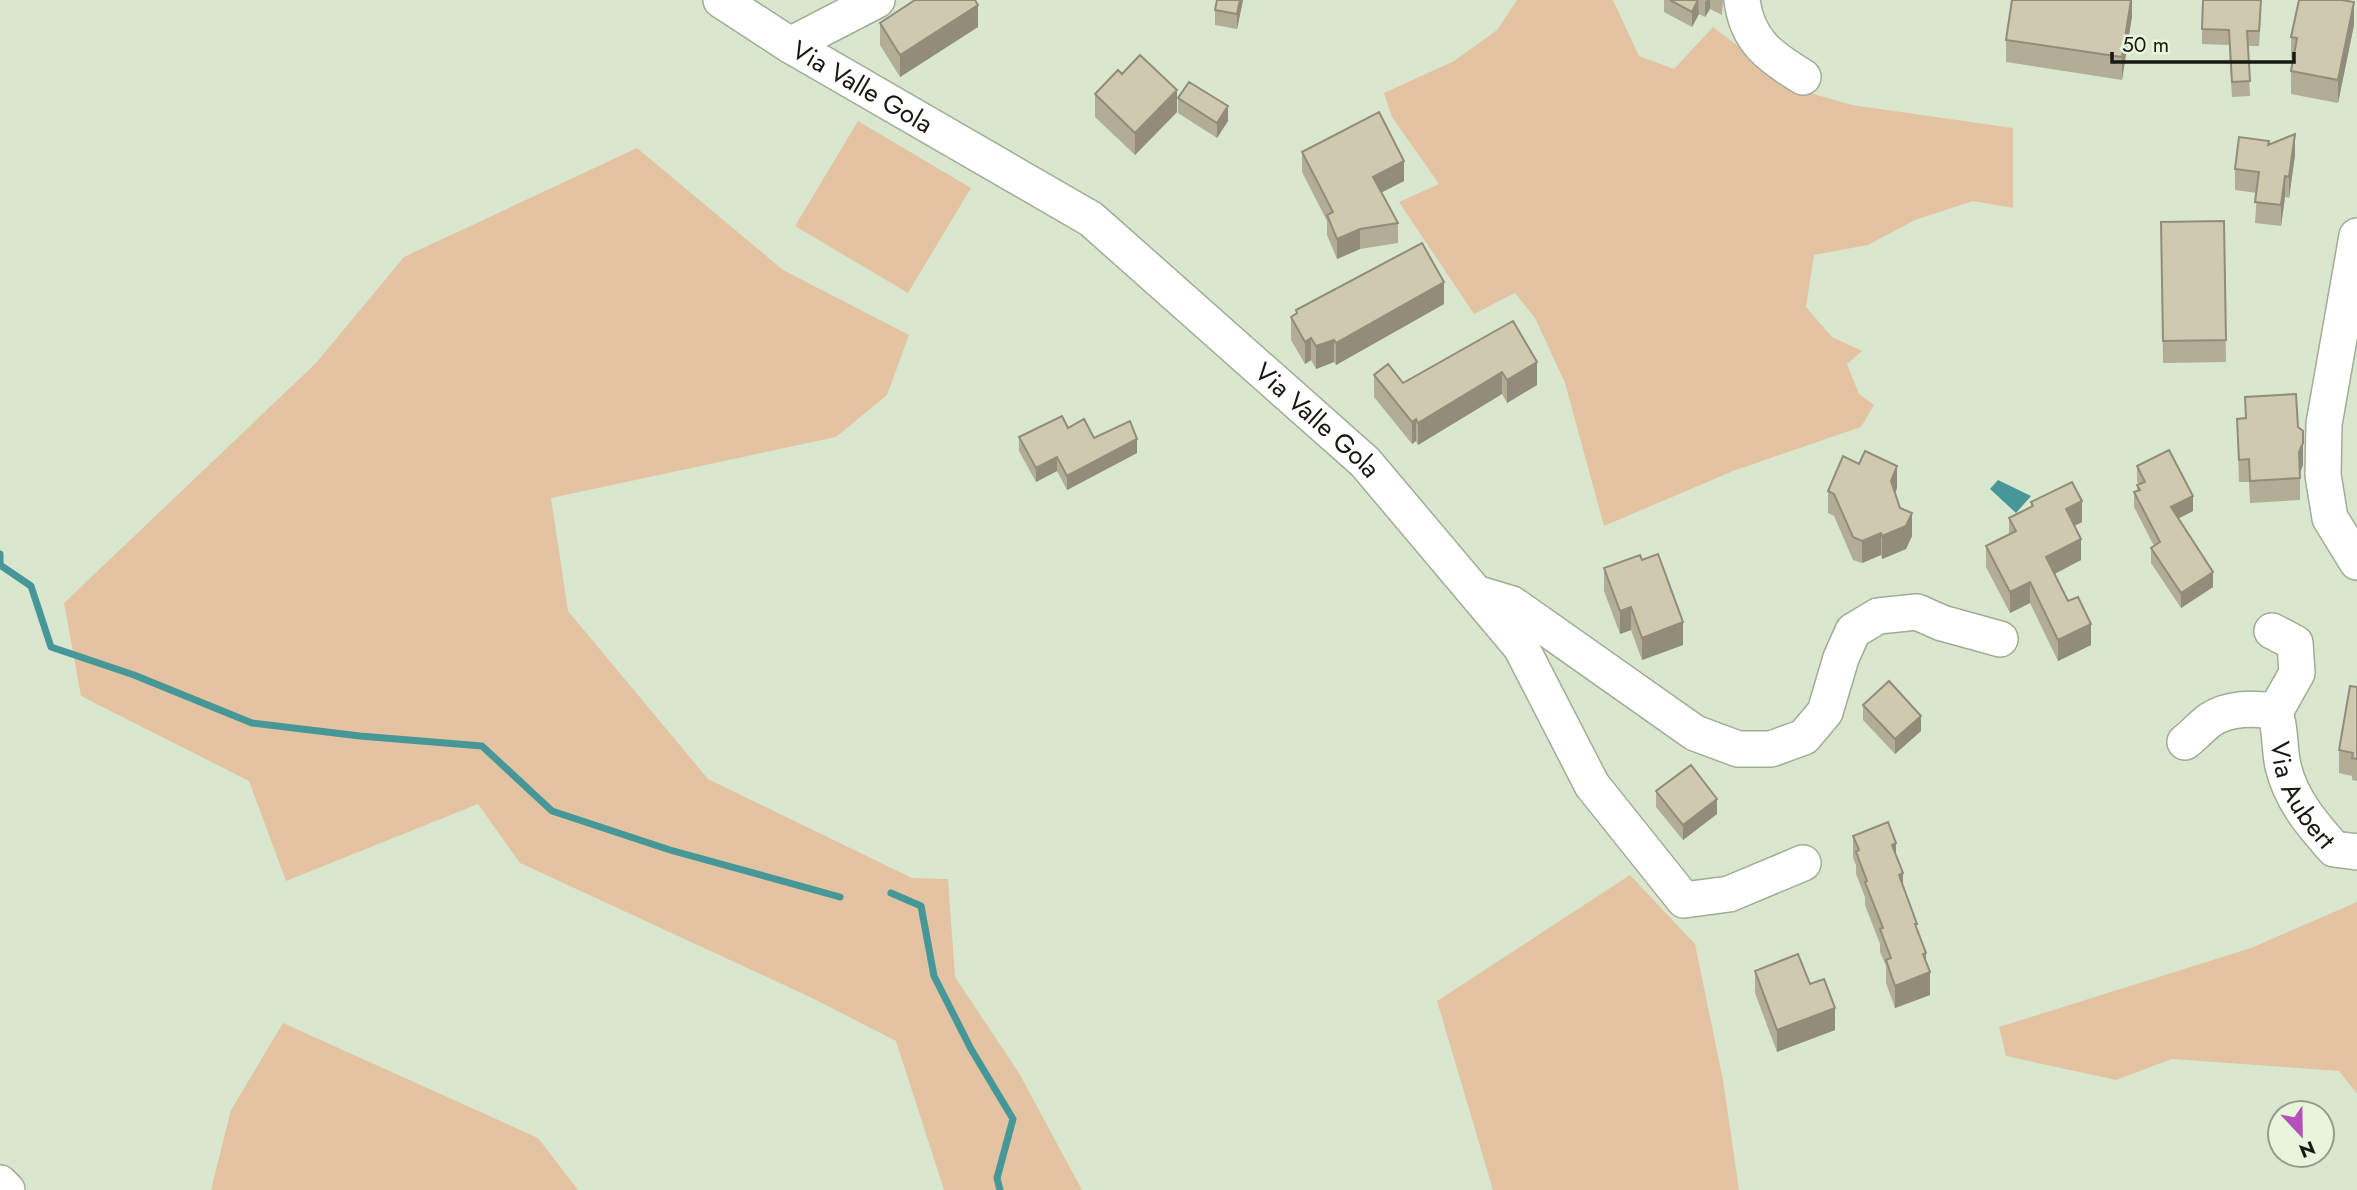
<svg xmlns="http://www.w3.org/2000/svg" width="2357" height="1190" font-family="Jost,sans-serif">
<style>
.green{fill:#e4c3a3}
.water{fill:#469798}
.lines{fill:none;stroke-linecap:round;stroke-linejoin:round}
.stream{stroke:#469798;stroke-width:7}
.minor-casing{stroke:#a0ac95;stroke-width:38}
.minor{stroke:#fff;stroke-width:35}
.wall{fill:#b2ad96}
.shaded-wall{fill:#918d7a}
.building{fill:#cfc9af;stroke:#918d7a;stroke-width:2}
.labels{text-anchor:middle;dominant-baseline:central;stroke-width:6;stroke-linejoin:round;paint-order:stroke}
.street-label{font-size:26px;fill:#151911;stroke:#e7f5dc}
</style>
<rect width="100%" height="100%" fill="#dae7cf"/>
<path class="green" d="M1517 0H1613L1639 56 1674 69 1713 27 1793 88 1852 105 2013 128V208L1973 201 1915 220 1868 245 1814 255 1806 307 1832 337 1862 351 1847 364 1859 394 1874 405 1861 427 1733 471 1604 526 1565 383 1535 318 1515 293 1474 314 1399 202 1439 184 1392 117 1384 93 1454 61 1497 30Z
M858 121 971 188 908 293 795 226Z
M637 148 783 270 909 335 887 395 836 437 551 498 568 611 708 779 912 878 948 879 955 977 1019 1073 1082 1190H944L896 1041 810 997 520 863 478 804 286 881 249 781 81 696 64 603 316 363 404 257Z
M1630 875 1695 944 1723 1080 1739 1190H1493L1437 1001Z
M2357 902V1094L2339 1071 2172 1059 2116 1080 2006 1056 1999 1027 2251 948Z
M283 1023 538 1138 578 1190H211L231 1110Z"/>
<path class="water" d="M1998 480 2031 496 2016 513 1990 489Z"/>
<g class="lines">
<path class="stream" d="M0 554V565L31 586 51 647 134 675 252 723 360 736 482 746 552 811 670 850 840 897
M891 893 921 906 934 976 971 1049 1013 1119 997 1178 1000 1190"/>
<g class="minor-casing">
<g id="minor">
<path id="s1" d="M721 0 790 45 1091 219 1365 462 1521 647 1592 785 1684 900 1729 894 1803 863"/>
<path d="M1742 0C1747 41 1770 57 1803 77"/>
<path d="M790 45 877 0"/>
<path d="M2357 236 2324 424 2323 475 2330 518 2357 562"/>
<path d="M1482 595 1512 604 1695 733 1738 749H1771L1804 737 1825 712 1841 658 1853 631 1878 616 1917 612 1942 623 2000 639"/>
<path d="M2272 631 2295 643 2297 673 2275 712"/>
<path id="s2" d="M2185 742C2194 735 2202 726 2210 720 2228 708 2255 707 2275 712 2281 730 2279 748 2283 766 2291 800 2312 824 2334 849L2357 852"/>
<path d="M0 1183 7 1190"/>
</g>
</g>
<use href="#minor" class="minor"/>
</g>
<path class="wall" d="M1243 0 1237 29 1215 25V10Z
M1664 0H1723L1722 15 1710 9 1705 17 1699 14 1692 27 1664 12Z
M2132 0V16L2122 80 2006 62V40Z
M2261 15 2259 46H2248L2250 96 2232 97 2229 45 2202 44V29Z
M880 23 978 27 900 77 880 45Z
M2354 25 2338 103 2291 94V71L2293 59H2291V37Z
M1095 94 1177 112 1135 155 1095 117Z
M1178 98 1228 121 1217 138 1178 113Z
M2269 145 2295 155 2289 198 2285 197 2281 226 2255 223 2257 193 2235 190V169Z
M1302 152 1404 181 1381 192 1398 223V243L1360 249 1337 259 1327 235V221L1302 172Z
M2224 221 2226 362 2163 363 2161 222Z
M1444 304 1336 365 1334 362 1316 369 1311 360 1305 364 1291 340V317L1296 314V310Z
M1513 321 1537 385 1507 403 1502 394 1418 445 1416 441 1412 444 1374 397V375L1403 383Z
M2245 397 2298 427 2303 465 2300 472V500L2250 503 2249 482H2239L2237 419 2245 418Z
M1068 428 1094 438 1137 453 1067 490 1057 471 1036 482 1019 451V437Z
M2137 466 2193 511 2178 519 2213 587 2181 608 2151 563V548L2154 546 2134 507V492L2137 491V485H2139L2137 481Z
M1897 488 1895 494 1900 508 1912 536 1906 549 1882 559 1881 555 1862 563 1853 560 1834 516 1828 513V491Z
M2031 502 2082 522 2074 526 2081 560 2055 574 2091 645 2058 661 2030 603 2010 613 1986 567V546L2009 534V518L2031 507Z
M1604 568 1683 645 1642 660 1631 630 1620 634 1604 591Z
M2357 687V781L2352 780V776L2339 773V750Z
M1863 705 1921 731 1895 754 1863 720Z
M1656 791 1717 814 1683 840 1656 807Z
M1853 836 1896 857 1903 885 1926 961 1930 995 1895 1008 1886 983V966L1880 952V944L1865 905V897L1856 874V865L1853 858Z
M1755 971 1810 984 1835 1030 1777 1052 1755 993Z"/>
<path class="shaded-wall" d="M1240 0H1243L1237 29V14Z
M1698 0 1699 14 1692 27V12Z
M1707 0H1710V9L1705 17V2Z
M2131 0H2132V16L2122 80V57Z
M2354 2V25L2338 103V80Z
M978 5V27L900 77V55Z
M1177 90V112L1135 155V133Z
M1228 106V121L1217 138V123Z
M2295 134V155L2289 198V177Z
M1404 161V181L1373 197V177Z
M2285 176V197L2281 226V205Z
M1360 229V249L1337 259V239Z
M1444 282V304L1336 365V343Z
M1311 338V360L1305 364V342Z
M1334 340V362L1316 369V346Z
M1537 362V385L1507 403V380Z
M1502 372V394L1418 445V423Z
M1416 419V441L1412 444V422Z
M2303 431V465L2299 474V452Z
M1137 439V453L1067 490V476Z
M1057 457V471L1036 482V468Z
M1897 466V488L1891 504V481Z
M2193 496V511L2171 522V507Z
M2082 501V522L2066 530V509Z
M1912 513V536L1906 549 1882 559V536Z
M1881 533V555L1862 563V541Z
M2081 539V560L2046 578V557Z
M2213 572V587L2181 608V593Z
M2030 582V603L2010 613V592Z
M1631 607V630L1620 634V611Z
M1683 622V645L1642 660V638Z
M2091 624V645L2058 661V640Z
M1921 716V731L1895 754V739Z
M1717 799V814L1683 840V825Z
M1896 843V866L1892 845Z
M1903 873V896L1899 875Z
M1926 953V974L1930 972V995L1895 1008V986L1923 954Z
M1835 1008V1030L1777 1052V1030Z"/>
<path class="building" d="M915 0H975L978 5 900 55 880 23Z
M1217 0H1240L1237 14 1215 10Z
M1670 0H1698L1692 12Z
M2012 0H2131L2122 57 2006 40Z
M2203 0H2261L2259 31H2247L2250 81 2232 82 2229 30 2202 29Z
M2299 0H2341L2354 2 2338 80 2291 71 2297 38 2291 37Z
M1140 55 1177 90 1135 133 1095 94 1118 70 1122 74Z
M1189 82 1228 106 1217 123 1178 98Z
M1379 112 1404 161 1373 177 1398 223 1360 229 1337 239 1327 215 1333 212 1302 152Z
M2295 134 2289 177 2285 176 2281 205 2255 202 2259 172 2235 169 2239 137 2269 141 2268 145Z
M2224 221 2226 340 2163 341 2161 222Z
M1422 243 1444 282 1336 343 1334 340 1316 346 1311 338 1305 342 1291 317 1297 313 1296 310Z
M1513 321 1537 362 1507 380 1502 372 1418 423 1416 419 1412 422 1374 375 1388 364 1403 383Z
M2296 394 2298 427 2303 431V443L2299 452 2300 478 2250 481 2249 459 2239 460 2237 419 2246 418 2245 397Z
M1062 416 1068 428 1084 419 1094 438 1130 421 1137 439 1067 476 1057 457 1036 468 1019 437Z
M2169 450 2193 496 2171 507 2213 572 2181 593 2151 548 2160 542 2134 492 2140 490 2137 485 2145 482 2137 466Z
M1865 451 1897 466 1891 481 1900 508 1912 513 1906 526 1882 536 1881 533 1862 541 1853 537 1834 494 1828 491 1843 456 1859 464Z
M2072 482 2082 501 2066 509 2081 539 2046 557 2068 601 2078 597 2091 624 2058 640 2030 582 2010 592 1986 546 2016 531 2009 518 2033 506 2031 502Z
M1658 554 1683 622 1642 638 1631 607 1620 611 1604 568 1640 555 1642 560Z
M1889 681 1921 716 1895 739 1863 705Z
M2350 686 2357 687V759L2352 758 2353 753 2339 750Z
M1691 765 1717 799 1683 825 1656 791Z
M1888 822 1896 843 1892 845 1903 873 1899 875 1917 924H1915L1926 953 1923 954 1930 972 1895 986 1886 960 1891 958 1880 929 1883 928 1865 882 1867 881 1856 852 1859 850 1853 836Z
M1798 954 1810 984 1824 979 1835 1008 1777 1030 1755 971Z"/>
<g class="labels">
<g class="street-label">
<text stroke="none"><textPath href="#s1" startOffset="166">Via Valle Gola</textPath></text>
<text stroke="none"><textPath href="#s1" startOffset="733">Via Valle Gola</textPath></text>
<text stroke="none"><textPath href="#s2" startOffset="189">Via Aubert</textPath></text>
</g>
</g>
<g transform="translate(2301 1134) rotate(158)"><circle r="33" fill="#e7f5dc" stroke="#939d8b" stroke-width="2"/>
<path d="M0-5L12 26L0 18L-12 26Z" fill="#b451b9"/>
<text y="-10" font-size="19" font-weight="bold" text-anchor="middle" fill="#151911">N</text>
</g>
<path d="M2112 52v10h182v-10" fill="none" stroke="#151911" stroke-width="3.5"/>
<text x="2122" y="52" font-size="21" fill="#151911" stroke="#e7f5dc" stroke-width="5" paint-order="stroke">50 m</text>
</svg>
